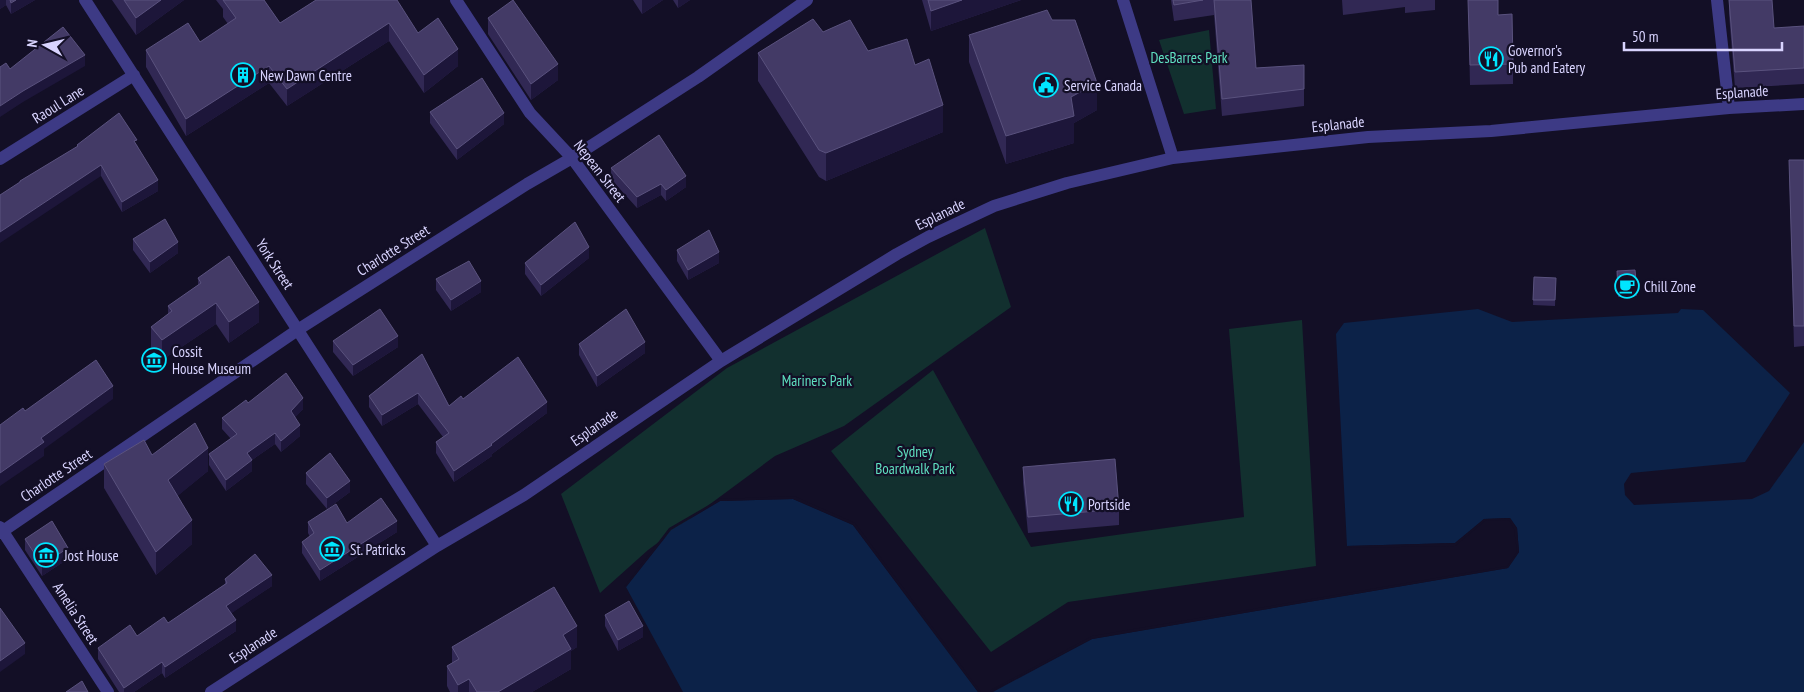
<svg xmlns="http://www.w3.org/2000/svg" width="1804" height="692" font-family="'PT Sans Narrow',sans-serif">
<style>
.park{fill:#12302f}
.water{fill:#0c2248}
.pier{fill:#130f26}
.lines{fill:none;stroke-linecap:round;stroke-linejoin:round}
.minor{stroke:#3d3a85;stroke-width:12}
.wall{fill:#312854}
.shaded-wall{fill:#1d163a}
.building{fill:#433a66;stroke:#5a527e}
.labels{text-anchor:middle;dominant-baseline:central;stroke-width:4.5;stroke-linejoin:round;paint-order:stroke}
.poi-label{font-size:15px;fill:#d9d4ff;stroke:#130f26;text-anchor:start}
.park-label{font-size:15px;fill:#5fe0c0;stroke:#130f26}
.street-label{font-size:15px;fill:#d9d4ff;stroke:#130f26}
</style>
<rect width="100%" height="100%" fill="#130f26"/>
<path class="park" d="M1209 30 1216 109 1184 114 1159 40Z
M985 228 1011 307 844 426 775 456 648 550 600 593 561 494 727 368Z
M1302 320 1316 566 1068 602 991 652 831 451 933 370 1031 547 1244 517 1229 329Z"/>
<path class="water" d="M1478 309 1512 322 1678 313 1681 309 1703 310 1790 393 1745 462 1631 473 1624 484 1625 495 1634 505 1752 499 1769 491 1804 442V692H993L1092 639 1508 568 1519 552 1517 528 1510 518 1484 519 1455 543 1347 546 1336 334 1344 323Z
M793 499 853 525 978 692H683L626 587 671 530 720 501Z"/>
<path class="pier" d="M794 496 855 523 981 692H978L853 525 793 499 720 501 671 530 626 587H624L669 528 719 499Z
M1510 518 1517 528 1519 552 1508 568 1092 639 990 692 991 690 1092 636 1507 566 1517 552 1514 529 1509 520 1485 521 1455 546 1347 548V546L1455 543 1484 519Z"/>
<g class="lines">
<path class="minor" d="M85 0 437 546
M456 0 530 113 572 158 721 361
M1123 0 1173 158
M1717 0 1729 108
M0 159 134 75
M0 527 108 692
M0 533 299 329 527 184 572 158 698 77 807 0
M211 692 437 546 524 495 721 361 897 254 928 237 994 206 1067 183 1173 158 1368 137 1491 131 1729 108 1804 104"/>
</g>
<path class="wall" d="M0 0H35L11 14 6 5 0 9Z
M112 0H184L136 35Z
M216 0H264L280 23 316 0 418 33 458 66 424 93 389 41 287 106 269 83 186 136 146 67V50L200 42 228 24 223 17V9Z
M633 0H663L642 14Z
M673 0H690L678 8Z
M922 0H1021L931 31Z
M1171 0H1244L1256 68 1304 65V106L1222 116 1214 15 1174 21Z
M1342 0H1435V10L1405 13V7L1343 15Z
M1468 0 1498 15 1513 64V84L1470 85Z
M1729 0 1774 28 1804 26V84L1735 88 1729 14Z
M488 18 558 80 531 100 488 34Z
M823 32 868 51 915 65 943 132 826 181 819 177 758 81V53Z
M969 35 1097 110 1074 123V143L1006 164 969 62Z
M430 112 504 124 457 160 430 123Z
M77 145H137L158 191 122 212 101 176 20 183V181L77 147Z
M1789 160H1804V346L1794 347Z
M611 168 686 187 666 201 661 195 637 208 611 179Z
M133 239 178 253 150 273 133 250Z
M677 250 719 263 688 280 677 261Z
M589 258 541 296 525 274V263Z
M1617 271 1637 290V296L1618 297Z
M1534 277 1556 278 1555 306 1533 305Z
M198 278 259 322 229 343 216 324 162 360 151 347V327L168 314V306L198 285Z
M436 279 481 292 451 311 436 290Z
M333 341 398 347 353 376 333 352Z
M579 344 645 353 597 387 579 355Z
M422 354 449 406 463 399 547 413 492 454V456L454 482 436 453V442L443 437 418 404 382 426 369 407V396Z
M248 403 303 409 295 417 300 436 281 452 275 444 252 460V471L226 491 209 465V454L231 439 222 429V418Z
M152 455 208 471 177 496 192 544 156 575 104 488V464Z
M1023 467 1119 509V525L1028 533 1023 483Z
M306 473 350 492 327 509 306 484Z
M308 522 347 523 397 532 320 581 302 553V542L310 537 308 533Z
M25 539 68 559 42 576 25 550Z
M225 579 272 586 231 613 236 631 165 678 162 673 134 692H119L98 659V648L137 636 168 623 225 584Z
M605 615 643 637 618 651 605 626Z
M452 647H577L571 651V669L532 692H450L447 686V666L452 663Z"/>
<path class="shaded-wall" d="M0 0H6V5L0 9Z
M16 0H35L11 14V3Z
M161 0H184L136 35V18Z
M642 0H663L642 14Z
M678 0H690L678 8Z
M962 0H1021L931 31V11Z
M389 23V41L287 106V89Z
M458 49V66L424 93V75Z
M85 55V66L23 102 0 117V106L23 91Z
M558 64V80L531 100V84Z
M269 66V83L186 136V119Z
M1097 83V110L1074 123V143L1006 164V136L1071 97Z
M943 105V132L826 181V153Z
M504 113V124L457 160V149Z
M101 165V176L0 243V232Z
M686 176V187L666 201V190Z
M158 180V191L122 212V202Z
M661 184V195L637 208V197Z
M178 242V253L150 273V262Z
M589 247V258L541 296V285Z
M719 252V263L688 280V270Z
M481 281V292L451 311V300Z
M259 302V322L229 343V322Z
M216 303V324L162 360V340Z
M398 336V347L353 376V365Z
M645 342V353L597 387V376Z
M113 386V399L44 449V456L0 486V473L41 438Z
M418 393V404L382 426V415Z
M303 398V409L291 422V411Z
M547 402V413L492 454V456L454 482V471L491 444Z
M300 425V436L281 452V441Z
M275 433V444L252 460V471L226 491V480L247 453Z
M208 448V471L168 504V480Z
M350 481V492L327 509V498Z
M192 520V544L156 575V552Z
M397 521V532L320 581V570Z
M68 548V559L42 576V565Z
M272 575V586L226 617V606Z
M236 620V631L165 678V667Z
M577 626V647L571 651V669L532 692H498L563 635Z
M643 626V637L618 651V640Z
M25 643V654L0 672V661Z
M162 662V673L134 692H124V688Z
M469 679V692H458V685Z"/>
<path class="building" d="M10 0H16L11 3Z
M124 0H161L136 18Z
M223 0H264L280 23 316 0H397L418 33 438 18 458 49 424 75 389 23 287 89 269 66 186 119 146 50 188 23 200 42 236 18Z
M513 0 558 64 531 84 488 18Z
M928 0H962L931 11Z
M1173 0H1203L1174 5Z
M1214 0H1251L1256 68 1304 65V89L1222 99Z
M1468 0H1498V15L1512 14 1513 64 1470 65Z
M1729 0H1772L1774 28 1804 26V68L1735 72Z
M1047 10 1052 20H1075L1097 83 1071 97 1074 116 1006 136 969 35Z
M813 19 823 32 850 20 868 51 907 39 915 65 929 59 943 105 826 153 819 150 758 53Z
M63 27 85 55 23 91 0 106V67L6 63 10 69Z
M482 78 504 113 457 149 430 112Z
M119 113 137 140 134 141 158 180 122 202 101 165 0 232V195L20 182V181L78 146 77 145Z
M659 135 686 176 666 190 661 184 637 197 611 168Z
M1789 160H1804V326H1794Z
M165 219 178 242 150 262 133 239Z
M575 222 589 247 541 285 525 263Z
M709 230 719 252 688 270 677 250Z
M229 256 259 302 229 322 216 303 162 340 151 327 172 311 168 306 201 283 198 278Z
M469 261 481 281 451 300 436 279Z
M1635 270 1637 290 1618 291 1617 271Z
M1534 277 1556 278 1555 300H1533Z
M380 309 398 336 353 365 333 341Z
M626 309 645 342 597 376 579 344Z
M422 354 449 406 461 396 463 399 518 357 547 402 491 444 492 445 454 471 436 442 449 433 418 393 382 415 369 396Z
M96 360 113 386 41 438 44 442 0 473V425L23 408 25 411Z
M286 373 303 398 291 411 300 425 281 441 275 433 247 453 252 460 226 480 209 454 237 434 222 418 246 400 248 403Z
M195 423 208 448 168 480 192 520 156 552 104 464 144 440 152 455Z
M330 453 350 481 327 498 306 473Z
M1115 459 1119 509 1028 517 1023 467Z
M381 498 397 521 320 570 302 542 314 533 308 522 336 504 347 523Z
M52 521 68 548 42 565 25 539Z
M255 554 272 575 226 606 236 620 165 667 162 662 124 688 98 648 130 625 137 636 164 617 168 623 227 583 225 579Z
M554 587 577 626 563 635 571 649 498 692H477L469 679 458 685 447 666 459 659 452 647Z
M629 601 643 626 618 640 605 615Z
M0 608 25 643 0 661Z
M82 681 88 692H66Z"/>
<defs>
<g id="restaurant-ring" transform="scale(1.25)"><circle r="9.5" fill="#130f26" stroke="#00e5ff" stroke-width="1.5"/><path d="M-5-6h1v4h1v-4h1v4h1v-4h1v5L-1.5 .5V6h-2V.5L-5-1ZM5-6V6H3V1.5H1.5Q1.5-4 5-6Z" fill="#00e5ff"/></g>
<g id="building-ring" transform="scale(1.25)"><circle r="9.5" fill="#130f26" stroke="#00e5ff" stroke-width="1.5"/><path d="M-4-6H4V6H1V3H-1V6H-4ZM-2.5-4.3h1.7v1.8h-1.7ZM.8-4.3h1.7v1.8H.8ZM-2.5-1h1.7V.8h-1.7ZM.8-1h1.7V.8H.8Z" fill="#00e5ff"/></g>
<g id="civic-ring" transform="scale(1.25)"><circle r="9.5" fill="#130f26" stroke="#00e5ff" stroke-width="1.5"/><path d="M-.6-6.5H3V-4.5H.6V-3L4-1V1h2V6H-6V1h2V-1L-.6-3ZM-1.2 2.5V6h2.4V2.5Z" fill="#00e5ff"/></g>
<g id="cafe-ring" transform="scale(1.25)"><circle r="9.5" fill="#130f26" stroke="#00e5ff" stroke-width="1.5"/><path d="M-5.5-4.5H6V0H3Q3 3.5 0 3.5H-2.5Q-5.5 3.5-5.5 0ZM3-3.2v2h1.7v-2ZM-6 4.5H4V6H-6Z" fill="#00e5ff"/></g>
<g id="museum-ring" transform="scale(1.25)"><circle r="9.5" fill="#130f26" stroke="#00e5ff" stroke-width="1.5"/><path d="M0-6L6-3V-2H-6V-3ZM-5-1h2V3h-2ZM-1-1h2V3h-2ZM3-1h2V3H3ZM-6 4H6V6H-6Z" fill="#00e5ff"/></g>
</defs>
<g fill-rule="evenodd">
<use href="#restaurant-ring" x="1491" y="59"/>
<use href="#building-ring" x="243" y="75"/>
<use href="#civic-ring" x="1046" y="85"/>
<use href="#cafe-ring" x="1627" y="286"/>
<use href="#museum-ring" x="154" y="360"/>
<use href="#restaurant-ring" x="1071" y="504"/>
<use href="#museum-ring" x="332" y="549"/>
<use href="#museum-ring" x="46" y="555"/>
</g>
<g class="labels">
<g class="poi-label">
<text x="1508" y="50">Governor's<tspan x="1508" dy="17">Pub and Eatery</tspan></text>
<text x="260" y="75">New Dawn Centre</text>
<text x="1064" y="85">Service Canada</text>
<text x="1644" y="286">Chill Zone</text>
<text x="172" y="351">Cossit<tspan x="172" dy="17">House Museum</tspan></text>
<text x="1088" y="504">Portside</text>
<text x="350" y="549">St. Patricks</text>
<text x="64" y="555">Jost House</text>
</g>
<g class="park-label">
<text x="1189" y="57">DesBarres Park</text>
<text x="817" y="380">Mariners Park</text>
<text x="915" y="451">Sydney<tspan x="915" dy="17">Boardwalk Park</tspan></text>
</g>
<g class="street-label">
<text transform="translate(1742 92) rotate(-4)">Esplanade</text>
<text transform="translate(58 104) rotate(-32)">Raoul Lane</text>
<text transform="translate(1338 124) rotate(-6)">Esplanade</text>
<text transform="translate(600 171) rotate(52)">Nepean Street</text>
<text transform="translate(940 214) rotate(-26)">Esplanade</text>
<text transform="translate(393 250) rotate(-32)">Charlotte Street</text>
<text transform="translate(275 264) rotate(57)">York Street</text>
<text transform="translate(594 427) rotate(-35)">Esplanade</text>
<text transform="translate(56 475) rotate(-34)">Charlotte Street</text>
<text transform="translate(76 613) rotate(57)">Amelia Street</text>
<text transform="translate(253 645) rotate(-33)">Esplanade</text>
</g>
</g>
<g transform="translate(45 45) rotate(278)" stroke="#130f26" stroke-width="4" paint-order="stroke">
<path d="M0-4L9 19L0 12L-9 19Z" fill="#d9d4ff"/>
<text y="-8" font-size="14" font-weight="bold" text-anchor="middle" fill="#d9d4ff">N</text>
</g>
<path d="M1624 42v8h158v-8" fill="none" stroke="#d9d4ff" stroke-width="2.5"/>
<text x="1632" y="42" font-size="15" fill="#d9d4ff" stroke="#130f26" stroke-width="4" paint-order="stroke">50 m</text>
</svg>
